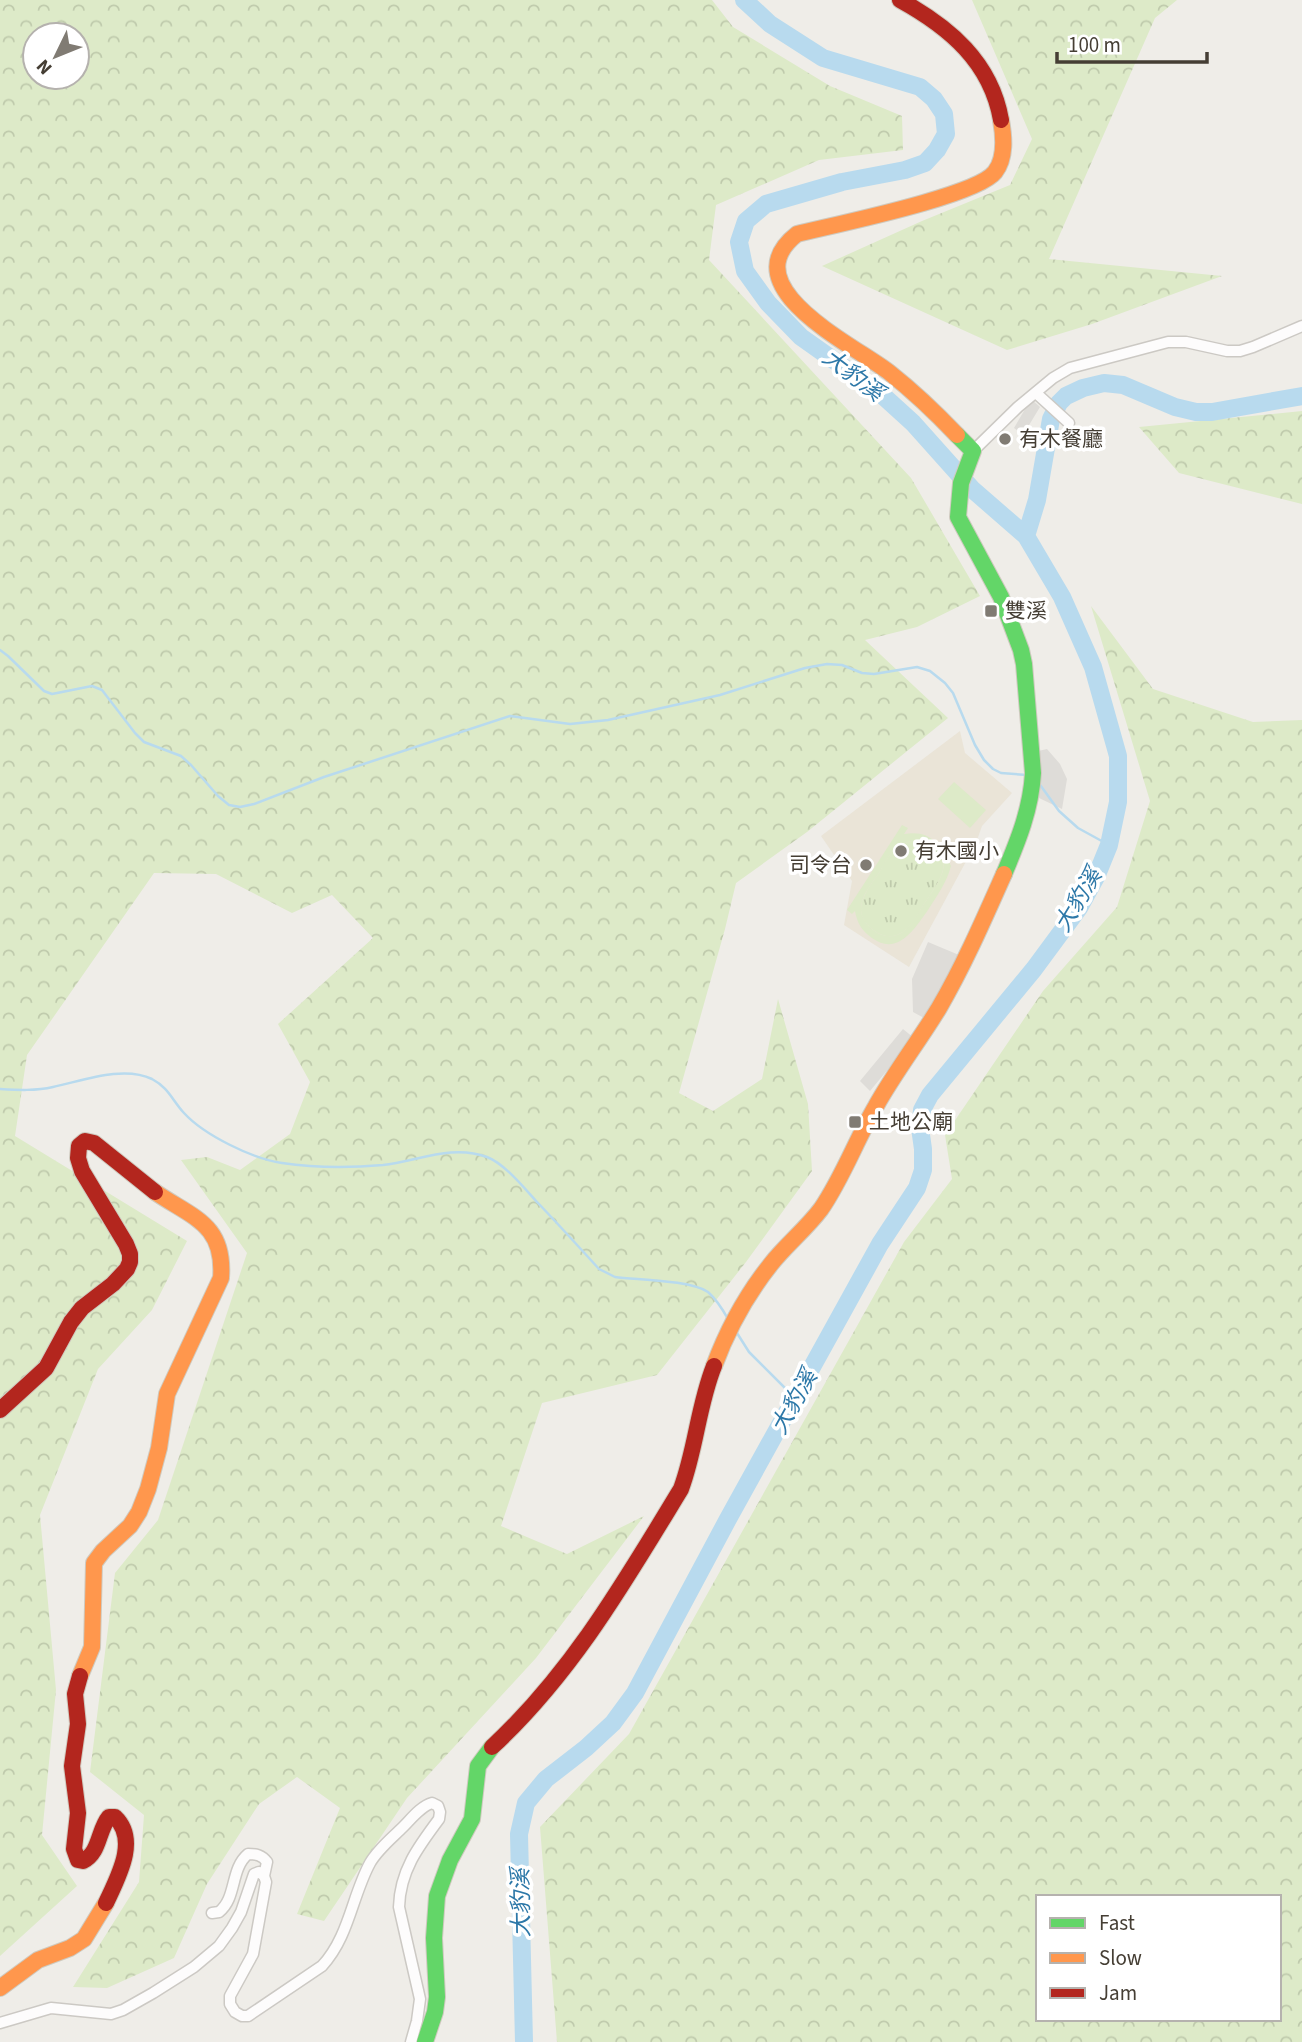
<svg xmlns="http://www.w3.org/2000/svg" width="1302" height="2042" font-family="'Source Sans 3','Noto Sans TC',sans-serif">
<style>
.education{fill:#eae4d7}
.grass{fill:url(#grass-tufts)}
.forest{fill:url(#forest-crowns);fill-rule:evenodd}
.pitch{fill:#ddeac8;fill-rule:evenodd}
.parking{fill:#dedcd8}
.lines{fill:none;stroke-linecap:round;stroke-linejoin:round}
.stream{stroke:#b8daee;stroke-width:2.5}
.river{stroke:#b8daee;stroke-width:18}
.street-casing{stroke:#ccc9c4;stroke-width:13}
.fast-casing{stroke:#cfcabf;stroke-width:18}
.slow-casing{stroke:#cfcabf;stroke-width:18}
.jam-casing{stroke:#cfcabf;stroke-width:18}
.street{stroke:#fdfcfc;stroke-width:10}
.fast{stroke:#63d668;stroke-width:16}
.slow{stroke:#ff974d;stroke-width:16}
.jam{stroke:#b3261e;stroke-width:16}
.poi-dot{fill:#807b73;stroke:#fff;stroke-width:2.5}
.labels{text-anchor:middle;dominant-baseline:central;stroke-width:7;stroke-linejoin:round;paint-order:stroke}
.poi-label{font-size:21px;fill:#453e34;stroke:#fff;text-anchor:start}
.water-label{font-size:23px;font-style:italic;fill:#2d78a8;stroke:#fff}
</style>
<defs>
<pattern id="grass-tufts" width="24" height="20" patternUnits="userSpaceOnUse" patternTransform="scale(1.75)"><rect width="24" height="20" fill="#ddeac8"/><path d="M3 7l-1-3M5 7V3M7 7l1-3M15 17l-1-3M17 17v-4M19 17l1-3" fill="none" stroke="#bfcaac"/></pattern>
<pattern id="forest-crowns" width="20" height="18" patternUnits="userSpaceOnUse" patternTransform="scale(1.75)"><rect width="20" height="18" fill="#ddeac8"/><path d="M2 6a3 3 0 1 1 6 0M12 15a3 3 0 1 1 6 0" fill="none" stroke="#bfcaac"/></pattern>
</defs>
<rect width="100%" height="100%" fill="#efede8"/>
<path class="education" d="M960 731 965 753 1012 793 982 826 976 843 909 967 844 925 852 881 821 836Z"/>
<path class="grass" d="M918 840C963 853 939 882 922 907 916 917 909 931 897 935 888 938 879 935 872 929 850 911 866 891 879 873 883 865 888 856 894 850 900 843 910 841 918 840Z"/>
<path class="forest" d="M0 0H712L733 27 830 86 902 116 903 150 819 160 716 205 709 260 911 478 980 596 917 627 865 640 948 718 807 832 736 883 725 929 679 1093 713 1111 762 1079 778 999 808 1104 812 1171 746 1262 657 1375 542 1403 501 1526 567 1554 644 1516 536 1658 407 1798 324 1921 297 1914 340 1808 297 1777 259 1804 207 1884 174 1958 107 1988 73 1987 139 1882 144 1815 90 1772 115 1573 158 1520 247 1253 181 1160 207 1157 240 1170 290 1134 310 1082 278 1024 373 938 332 895 292 913 216 874 154 873 27 1055 15 1136 187 1241 152 1310 98 1369 40 1515 56 1690 42 1835 77 1886 0 1956ZM35 35H77V77H35Z
M972 0H1177L1155 18 1049 259 1222 276 1092 324 1007 350 822 266 922 221 1010 185 1032 139Z
M1302 411V504L1179 473 1139 427Z
M1091 606 1153 689 1253 722 1302 720V2042H557L540 1827 629 1734 904 1242 952 1179 945 1135 1043 991 1117 907 1150 801ZM1038 1897H1279V2019H1038Z"/>
<path class="pitch" d="M954 782 986 810 970 828 938 799Z
M902 825 908 828 904 834C931 830 940 844 951 866 946 884 938 894 928 910 915 928 898 957 872 938 862 931 857 923 855 911L852 914 847 910ZM919 840C963 853 939 882 922 907 915 917 909 931 897 935 888 938 879 935 872 929 850 910 866 891 879 873 884 865 888 856 894 850 900 843 910 841 919 840Z"/>
<path class="parking" d="M1031 399 1040 407 1023 435 1014 428Z
M1047 749 1060 764 1067 779 1062 809 1039 798V775L1034 752Z
M928 942 959 955 924 1018 913 1012 912 979Z
M903 1029 914 1038 870 1091 860 1081Z"/>
<g class="lines">
<path class="stream" d="M0 650 8 656 44 691 52 694 92 686 102 690 135 733 144 742 181 756 191 765 218 796 229 805 240 807 254 804 324 777 510 716 570 724 608 720 720 695 805 668 827 664 842 665 862 673 874 674 917 667 930 671 945 683 953 693 975 745 984 760 993 769 1001 773 1027 775
M1038 782 1059 811 1078 828 1109 845
M0 1089C18 1090 36 1091 53 1087 82 1081 123 1065 152 1079 169 1088 172 1100 184 1113 204 1135 253 1159 282 1163 315 1168 350 1168 383 1165 418 1161 452 1144 487 1157 505 1164 524 1188 538 1203 559 1225 579 1247 599 1269L615 1277C638 1280 690 1280 708 1292 716 1299 723 1310 728 1319
M737 1333 749 1352 795 1398"/>
<path class="river" d="M1026 536 1037 500 1051 419 1059 403 1066 396 1083 388 1104 383 1123 385 1175 407 1196 412H1212L1302 396
M524 2042 519 1834 526 1803 546 1779 586 1748 613 1723 635 1693 728 1519 880 1244 917 1188 923 1170V1149L920 1128 922 1110 930 1095 1034 969 1079 908 1096 877 1109 845 1118 802V756L1093 667 1062 597 1026 536 972 489 913 423 880 393 801 337 768 303 745 271 739 242 746 221 766 204 842 182 905 170 925 163 937 150 946 134 944 114 934 99 920 87 823 58 770 24 744 0"/>
<g class="street-casing">
<path id="street" d="M1036 393 1069 423
M973 451 1018 407 1053 378 1070 368 1168 342H1186L1227 351H1240L1253 347 1302 326
M212 1913 219 1912C237 1898 230 1869 248 1854 256 1854 262 1855 267 1862L264 1876
M0 2023 51 2008 111 2014 123 2010 153 1993 194 1967 219 1946 232 1928 241 1912 254 1874 259 1872 264 1876 266 1882 253 1954 230 1996V2004L235 2012 242 2016H248L322 1966C349 1937 352 1896 370 1863 378 1849 392 1838 403 1827 411 1819 421 1806 432 1803L438 1806 440 1812 439 1819C418 1847 400 1871 399 1907L420 1999 417 2021 411 2042"/>
</g>
<g class="fast-casing">
<path id="fast" d="M957 435 973 451 961 483 958 517 1001 597 1021 650 1024 664 1033 773C1031 809 1018 841 1004 874
M425 2042 435 2012 437 1997 434 1938 437 1896 450 1860 472 1819 478 1766 492 1747"/>
</g>
<g class="slow-casing">
<path id="slow" d="M957 435C936 413 914 392 890 373 856 346 729 287 797 234 833 225 977 196 995 172 1006 158 1004 137 1001 120
M714 1366C727 1331 747 1294 771 1264 786 1245 806 1229 821 1209 843 1177 856 1140 876 1106 895 1072 919 1041 939 1008 964 965 984 919 1004 874
M80 1676 92 1647 94 1563 103 1551 130 1526 139 1512 148 1489 159 1448 167 1394 221 1278C225 1224 193 1218 155 1192
M0 1988 38 1960 70 1948 84 1939 106 1903"/>
</g>
<g class="jam-casing">
<path id="jam" d="M900 0C949 27 991 62 1001 120
M0 1410 46 1368 71 1322 82 1308 113 1284 127 1269 130 1262V1254L126 1244 82 1171 78 1158 79 1146 85 1141 94 1143 155 1192
M80 1676 75 1694 78 1724 72 1766 78 1813 74 1849 78 1860 83 1861C100 1853 98 1830 109 1817H115C139 1840 118 1877 106 1903
M492 1747C572 1673 625 1581 681 1489 696 1449 698 1406 714 1366"/>
</g>
<use href="#street" class="street"/>
<use href="#fast" class="fast"/>
<use href="#slow" class="slow"/>
<use href="#jam" class="jam"/>
</g>
<g class="poi-dot">
<circle cx="1005" cy="439" r="7"/>
<rect x="984" y="604" width="14" height="14" rx="3.5"/>
<circle cx="901" cy="851" r="7"/>
<circle cx="866" cy="865" r="7"/>
<rect x="848" y="1115" width="14" height="14" rx="3.5"/>
</g>
<g class="labels">
<g class="poi-label">
<text x="1019" y="439">有木餐廳</text>
<text x="1005" y="611">雙溪</text>
<text x="915" y="851">有木國小</text>
<text x="852" y="865" text-anchor="end">司令台</text>
<text x="869" y="1122">土地公廟</text>
</g>
<g class="water-label">
<text transform="translate(853 375) rotate(37)">大豹溪</text>
<text transform="translate(1078 900) rotate(-59)">大豹溪</text>
<text transform="translate(794 1402) rotate(-61)">大豹溪</text>
<text transform="translate(521 1903) rotate(-91)">大豹溪</text>
</g>
</g>
<rect x="1036" y="1895" width="245" height="126" fill="#ffffff" stroke="#b5b2ae" stroke-width="2"/>
<rect x="1050" y="1918" width="35" height="10" fill="#63d668" stroke="#b5b2ae" stroke-width="2"/>
<text x="1099" y="1930" font-size="21" fill="#453e34">Fast</text>
<rect x="1050" y="1953" width="35" height="10" fill="#ff974d" stroke="#b5b2ae" stroke-width="2"/>
<text x="1099" y="1965" font-size="21" fill="#453e34">Slow</text>
<rect x="1050" y="1988" width="35" height="10" fill="#b3261e" stroke="#b5b2ae" stroke-width="2"/>
<text x="1099" y="2000" font-size="21" fill="#453e34">Jam</text>
<g transform="translate(56 56) rotate(227)"><circle r="33" fill="#ffffff" stroke="#b5b2ae" stroke-width="2"/>
<path d="M0-5L12 26L0 18L-12 26Z" fill="#807b73"/>
<text y="-10" font-size="19" font-weight="bold" text-anchor="middle" fill="#453e34">N</text>
</g>
<path d="M1057 52v10h150v-10" fill="none" stroke="#453e34" stroke-width="3.5"/>
<text x="1068" y="52" font-size="21" fill="#453e34" stroke="#ffffff" stroke-width="5" paint-order="stroke">100 m</text>
</svg>
